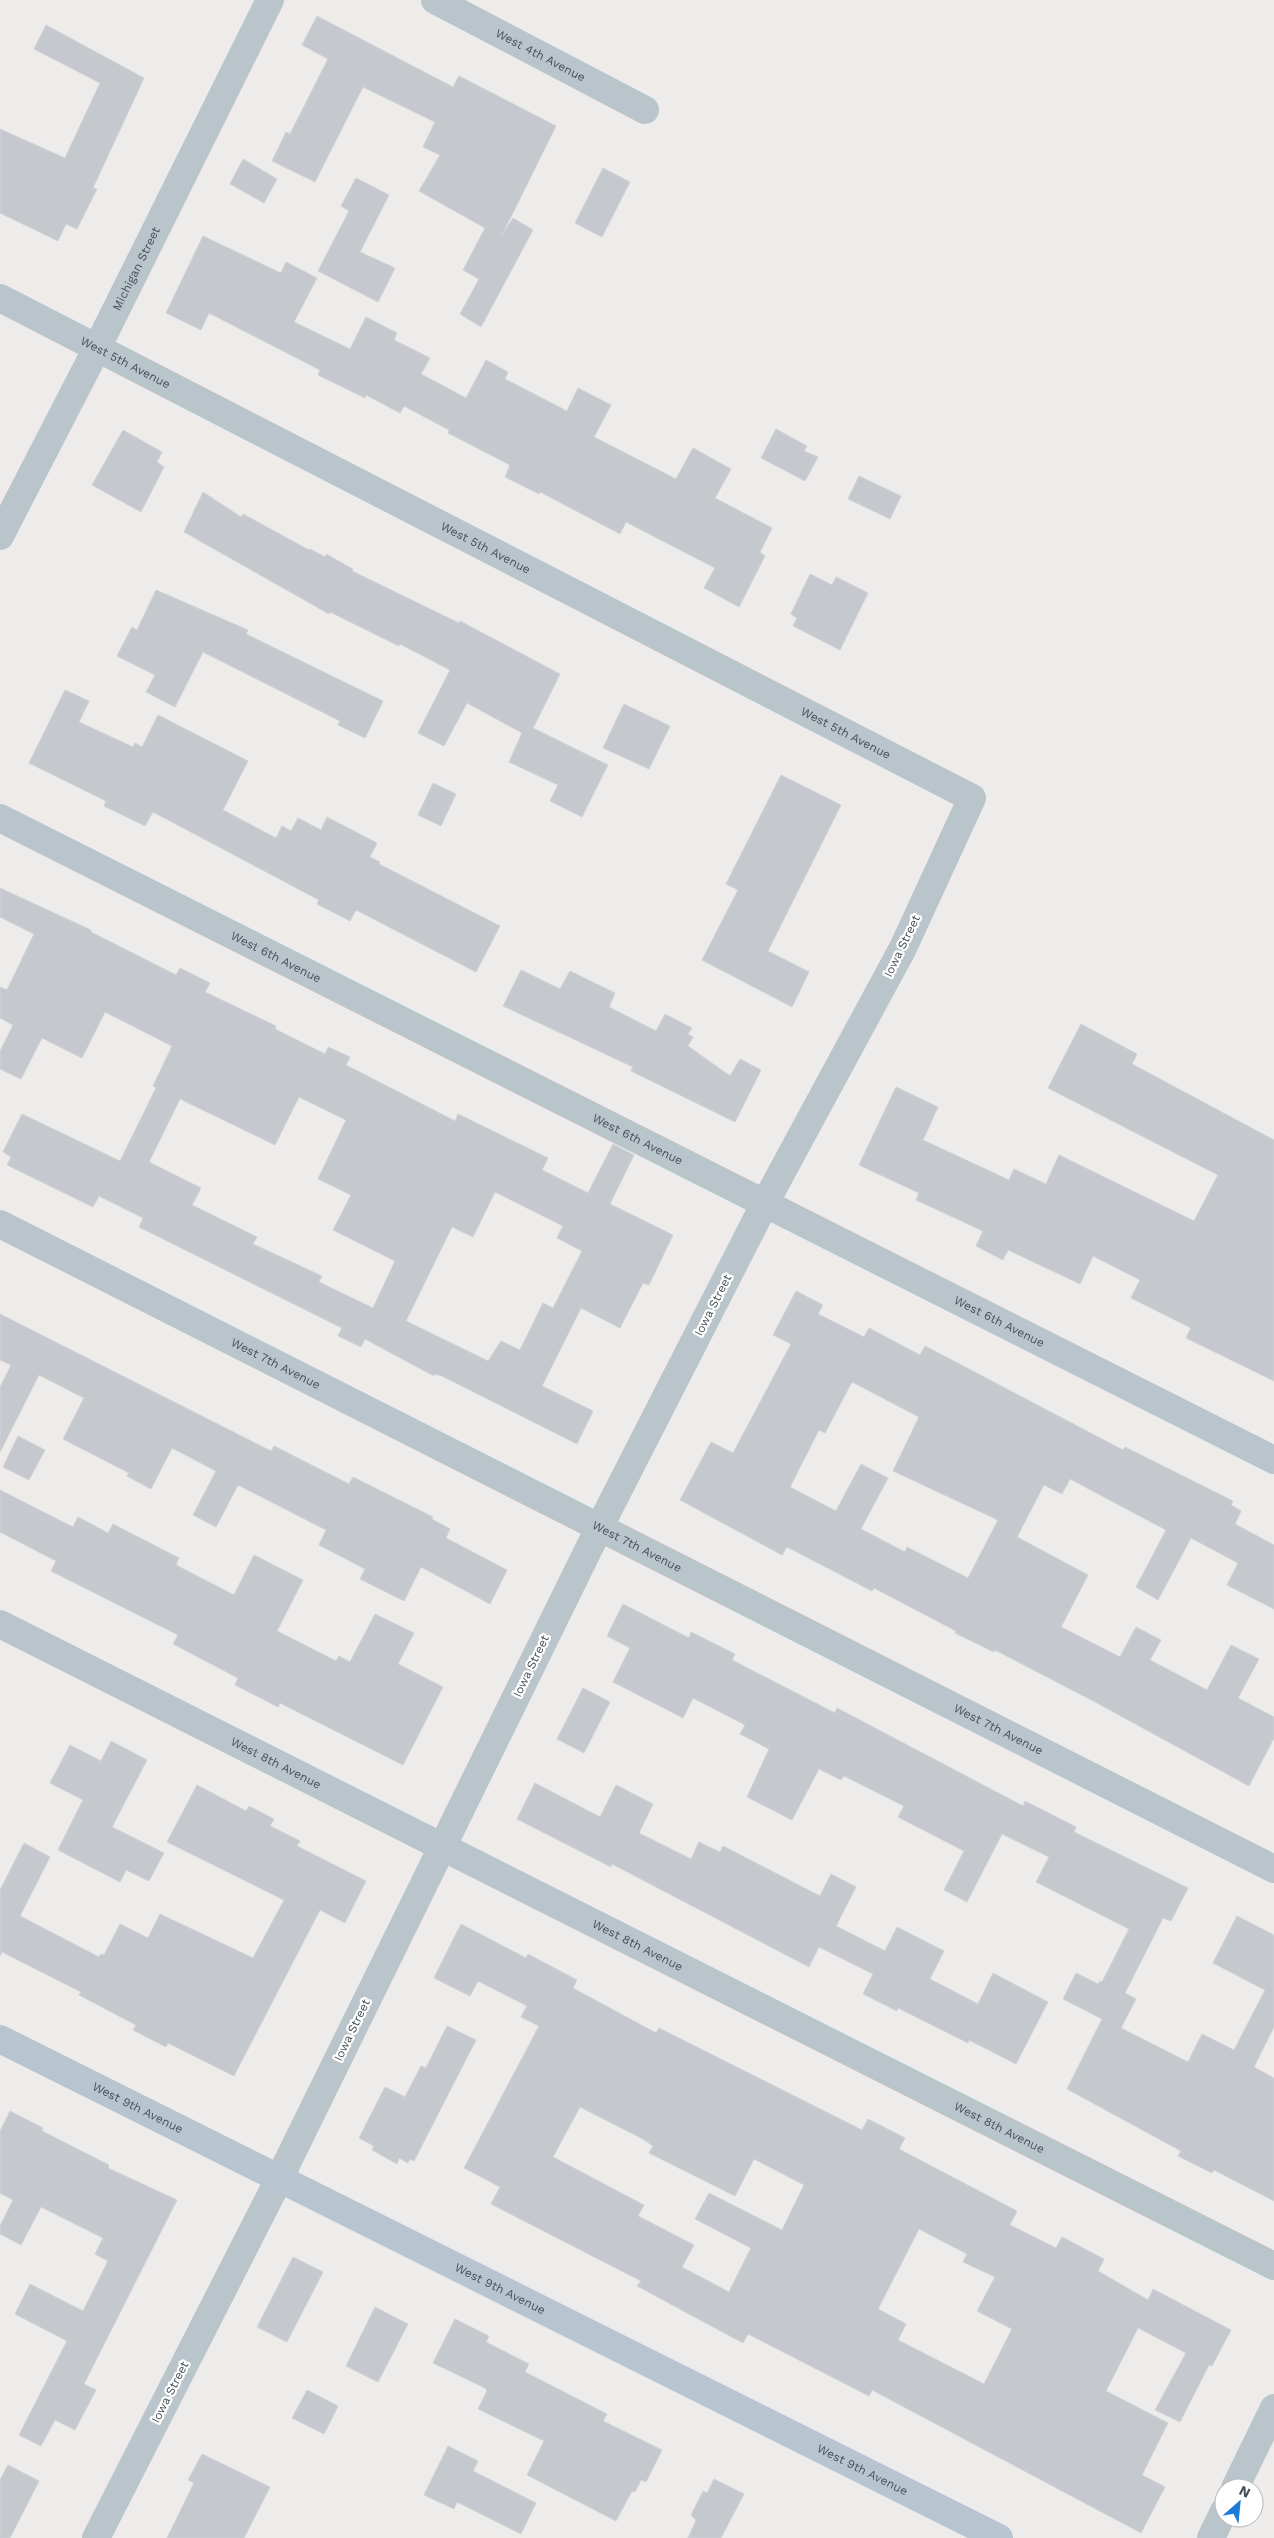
<svg xmlns="http://www.w3.org/2000/svg" width="1274" height="2538" font-family="'Work Sans',sans-serif">
<style>
.building{fill:#c5c9ce;stroke:#cfd2d7;fill-rule:evenodd}
.lines{fill:none;stroke-linecap:round;stroke-linejoin:round}
.street{stroke:#b9c4cb;stroke-width:28}
.secondary{stroke:#b8c5d0;stroke-width:28}
.labels{text-anchor:middle;dominant-baseline:central;stroke-width:4.5;stroke-linejoin:round;paint-order:stroke}
.street-label{font-size:12px;fill:#445058;stroke:#fff}
</style>
<rect width="100%" height="100%" fill="#eeebeb"/>
<path class="building" d="M317 16 453 87 459 76 556 126 502 235 513 218 533 230 481 327 460 314 479 279 463 270 485 228 419 191 440 155 423 147 435 122 363 87 315 182 272 161 286 132 290 134 328 59 302 45Z
M46 25 144 78 93 188 97 189 77 229 66 224 58 241 0 213V129L65 158 100 83 34 49Z
M243 159 277 179 264 203 230 184Z
M603 168 630 182 602 237 575 223Z
M356 178 389 195 360 252 395 268 378 302 318 271 349 211 341 206Z
M203 236 281 273 286 262 317 278 294 322 350 349 366 317 397 333 394 340 430 358 421 374 466 398 486 360 508 372 505 379 567 411 578 388 611 405 594 437 676 479 693 448 731 469 715 498 772 528 760 552 765 556 739 607 704 588 715 568 626 522 620 534 540 492 539 494 505 477 510 465 448 433 449 430 404 406 400 413 366 395 365 398 318 375 320 370 209 313 201 330 166 313Z
M776 429 807 446 804 451 818 457 805 481 761 458Z
M123 430 162 452 157 462 164 467 141 512 92 485Z
M859 476 901 496 890 519 848 499Z
M203 492 241 517 243 514 309 550 310 549 325 557 326 554 353 569 352 571 459 623 460 621 560 674 533 728 608 765 582 817 550 801 558 785 509 762 522 733 467 703 444 746 418 733 450 670 400 644 399 646 330 612 329 614 184 532Z
M810 574 832 585 836 577 868 593 840 650 793 626 797 618 791 614Z
M156 590 248 630 246 634 383 701 365 738 338 725 340 721 203 652 175 707 146 692 155 675 117 656 132 627 137 630Z
M65 690 89 701 79 722 133 747 135 743 142 747 158 715 248 761 223 810 276 838 282 826 291 831 298 818 321 830 327 817 377 843 370 857 380 862 379 864 500 926 476 972 356 910 350 921 317 904 319 900 153 812 145 826 104 806 106 801 29 763Z
M624 704 670 726 649 769 603 748Z
M781 775 841 805 768 951 809 972 792 1007 702 960 738 890 726 884Z
M433 783 456 794 441 826 418 815Z
M0 888 91 930V932L176 975 180 968 210 983 205 992 276 1026 275 1029 325 1054 328 1047 350 1057 346 1065 455 1121 458 1114 548 1158 542 1170 588 1193 613 1144 634 1155 610 1204 673 1235 649 1285 643 1283 620 1328 581 1308 542 1386 593 1411 577 1444 442 1376 435 1374 434 1376 365 1339 361 1347 338 1336 342 1328 139 1227 143 1218 99 1196 93 1207 7 1165 11 1157 3 1152 22 1114 120 1161 156 1088 153 1086 172 1046 105 1012 82 1058 42 1038 21 1079 0 1069V1051L13 1025 0 1018V987L7 990 34 934 0 917ZM299 1097 346 1120 318 1179 351 1195 333 1230 395 1261 373 1308 319 1282 322 1276 253 1244 257 1237 192 1205 201 1188 149 1162 180 1099 275 1145ZM495 1192 563 1226 557 1238 582 1251 553 1308 543 1303 520 1350 501 1341 488 1361 406 1321 452 1227 473 1237Z
M521 970 560 989 570 971 615 993 609 1007 656 1031 665 1014 692 1028 688 1034 693 1037 688 1046 730 1076 740 1059 761 1070 735 1122 631 1071 633 1067 503 1006Z
M1081 1024 1137 1054 1132 1064 1274 1140V1381L1186 1338 1191 1328 1131 1298 1140 1280 1093 1256 1080 1284 1008 1250 1003 1260 976 1246 983 1231 916 1200 919 1193 859 1165 896 1087 938 1107 923 1140 1009 1180 1014 1169 1046 1184 1059 1155 1194 1221 1218 1175 1048 1088Z
M796 1291 823 1305 818 1314 864 1337 869 1328 920 1355 925 1346 1123 1450 1125 1447 1233 1501 1231 1505 1241 1511 1235 1524 1274 1545V1609L1227 1585 1238 1563 1191 1538 1158 1600 1136 1587 1166 1530 1070 1479 1062 1494 1044 1485 1017 1537 1088 1575 1061 1627 1120 1657 1136 1627 1161 1640 1150 1660 1207 1690 1231 1645 1259 1659 1238 1698 1274 1717V1738L1249 1786 1097 1703 995 1650 994 1652 955 1633 956 1631 874 1588 872 1591 787 1547 782 1555 680 1500 711 1442 733 1453 791 1344 773 1335ZM852 1382 919 1417 893 1471 998 1520 968 1578 907 1547 905 1552 861 1529 888 1478 861 1464 836 1511 790 1487 819 1430 825 1433Z
M0 1314 271 1451 274 1446 349 1484 353 1477 433 1517 432 1519 450 1529 446 1538 507 1570 490 1604 421 1567 404 1601 360 1579 365 1569 319 1545 326 1530 238 1485 216 1527 193 1515 216 1471 172 1448 151 1489 127 1476 129 1473 63 1439 84 1398 39 1375 0 1452V1387L11 1365 0 1360Z
M18 1436 45 1450 29 1480 3 1467Z
M0 1490 73 1527 78 1517 108 1533 113 1524 179 1558 176 1565 234 1595 254 1555 303 1580 277 1631 336 1661 339 1656 350 1662 375 1614 414 1633 398 1664 443 1687 403 1765 280 1703 278 1707 235 1685 238 1678 173 1644 178 1635 51 1571 56 1561 0 1532Z
M623 1604 689 1638 691 1632 735 1654 732 1660 835 1713 837 1708 1023 1806 1025 1801 1076 1827 1074 1832 1188 1888 1171 1921 1163 1918 1125 1993 1136 1999 1121 2028 1188 2062 1202 2034 1234 2050 1265 1990 1213 1963 1237 1916 1274 1935V2027L1254 2067 1274 2078V2201L1214 2170 1212 2173 1178 2156 1181 2151 1067 2089 1102 2019 1063 1999 1076 1973 1098 1984 1100 1981 1102 1982 1129 1929 1036 1882 1049 1857 1002 1834 967 1902 944 1890 964 1851 898 1817 904 1806 844 1776 841 1780 819 1769 792 1820 747 1797 769 1749 740 1734 745 1725 693 1698 683 1718 613 1682 630 1648 607 1636Z
M583 1688 610 1702 584 1753 557 1739Z
M111 1741 147 1760 112 1827 164 1853 149 1881 126 1870 120 1882 58 1850 83 1800 50 1783 70 1745 101 1761Z
M535 1783 600 1817 616 1785 653 1804 639 1833 691 1859 699 1842 720 1852 723 1846 820 1896 831 1874 856 1887 836 1926 885 1951 897 1927 944 1951 930 1979 978 2004 993 1973 1048 2002 1016 2064 969 2040 968 2043 898 2008 897 2011 863 1994 873 1974 819 1947 809 1967 612 1864 611 1867 517 1819Z
M197 1785 246 1811 249 1806 274 1819 270 1826 300 1841 297 1846 366 1881 345 1923 320 1910 234 2076 168 2043 166 2047 133 2030 136 2025 79 1995 81 1992 2 1952 0 1956V1890L24 1843 50 1857 20 1916 99 1957 101 1954 104 1955 120 1924 148 1938 160 1914 253 1958 284 1900 167 1842Z
M461 1924 526 1958 528 1954 577 1980 573 1988 656 2033 659 2028 862 2130 868 2119 905 2138 899 2149 1017 2211 1010 2225 1056 2248 1062 2237 1104 2259 1098 2271 1148 2300 1153 2289 1231 2330 1212 2366 1209 2365 1180 2422 1155 2410 1186 2353 1138 2328 1106 2391 1168 2423 1142 2475 1165 2487 1141 2533 872 2390 869 2396 748 2334 743 2343 637 2286 641 2281 491 2204 500 2187 464 2168 539 2026 521 2017 527 2006 478 1981 470 1996 434 1978ZM580 2107 641 2138 653 2146 649 2153 735 2196 754 2159 804 2185 782 2230 709 2193 695 2219 751 2248 729 2292 682 2267 694 2245 638 2216 644 2205 553 2157ZM919 2229 967 2254 963 2262 995 2277 977 2311 1012 2329 984 2384 898 2340 906 2324 878 2309Z
M447 2026 476 2040 414 2161 410 2159 408 2163 399 2158 397 2164 372 2150 374 2146 359 2138 385 2087 405 2097 421 2066 426 2068Z
M10 2111 43 2128 42 2131 109 2165 108 2168 177 2200 84 2384 96 2390 75 2430 55 2420 41 2446 19 2435 67 2341 15 2314 30 2284 83 2311 108 2261 95 2254 103 2238 41 2207 21 2245 0 2234V2226L13 2200 0 2193V2131Z
M293 2257 323 2272 287 2342 257 2327Z
M375 2307 408 2324 378 2382 346 2366Z
M455 2319 489 2336 486 2342 529 2364 525 2372 607 2414 603 2421 662 2450 646 2482 641 2480 635 2492 632 2491 616 2521 527 2475 544 2441 478 2409 487 2391 485 2388 433 2363Z
M307 2390 338 2406 324 2434 292 2418Z
M448 2446 478 2461 473 2471 536 2503 521 2534 457 2502 454 2509 424 2495Z
M202 2454 270 2487 244 2538H167L194 2483 188 2480Z
M8 2465 39 2481 10 2538H0V2480Z
M714 2479 744 2494 721 2538H688L696 2520 691 2515 703 2491 707 2493Z"/>
<g class="lines">
<g class="street">
<path id="s1" d="M435 0 645 110"/>
<path id="s2" d="M0 298 972 798 903 948 765 1203 600 1526 279 2179 96 2538"/>
<path id="s3" d="M0 536 97 348 270 0"/>
<path id="s4" d="M0 818 1274 1460"/>
<path id="s5" d="M0 1224 1274 1869"/>
<path id="s6" d="M0 1624 1274 2266"/>
<path d="M1235 2488 1274 2408"/>
<path d="M1211 2538 1224 2511"/>
</g>
<path class="secondary" id="s7" d="M0 2039 999 2538"/>
</g>
<g class="labels">
<g class="street-label">
<text stroke="none"><textPath href="#s1" startOffset="119">West 4th Avenue</textPath></text>
<text stroke="none"><textPath href="#s3" startOffset="300">Michigan Street</textPath></text>
<text stroke="none"><textPath href="#s2" startOffset="141">West 5th Avenue</textPath></text>
<text stroke="none"><textPath href="#s2" startOffset="546">West 5th Avenue</textPath></text>
<text stroke="none"><textPath href="#s2" startOffset="951">West 5th Avenue</textPath></text>
<text transform="translate(902 946) rotate(-64)">Iowa Street</text>
<text stroke="none"><textPath href="#s4" startOffset="309">West 6th Avenue</textPath></text>
<text stroke="none"><textPath href="#s4" startOffset="714">West 6th Avenue</textPath></text>
<text transform="translate(713 1305) rotate(-63)">Iowa Street</text>
<text stroke="none"><textPath href="#s4" startOffset="1119">West 6th Avenue</textPath></text>
<text stroke="none"><textPath href="#s5" startOffset="309">West 7th Avenue</textPath></text>
<text stroke="none"><textPath href="#s5" startOffset="714">West 7th Avenue</textPath></text>
<text transform="translate(531 1666) rotate(-64)">Iowa Street</text>
<text stroke="none"><textPath href="#s5" startOffset="1119">West 7th Avenue</textPath></text>
<text stroke="none"><textPath href="#s6" startOffset="309">West 8th Avenue</textPath></text>
<text stroke="none"><textPath href="#s6" startOffset="714">West 8th Avenue</textPath></text>
<text transform="translate(352 2030) rotate(-64)">Iowa Street</text>
<text stroke="none"><textPath href="#s7" startOffset="154">West 9th Avenue</textPath></text>
<text stroke="none"><textPath href="#s6" startOffset="1119">West 8th Avenue</textPath></text>
<text stroke="none"><textPath href="#s7" startOffset="559">West 9th Avenue</textPath></text>
<text transform="translate(170 2392) rotate(-63)">Iowa Street</text>
<text stroke="none"><textPath href="#s7" startOffset="964">West 9th Avenue</textPath></text>
</g>
</g>
<g transform="translate(1239 2503) rotate(27)"><circle r="24" fill="#ffffff" stroke="#b4b9bc"/>
<path d="M0-4L9 19L0 12L-9 19Z" fill="#1b7bd8"/>
<text y="-8" font-size="14" font-weight="bold" text-anchor="middle" fill="#445058">N</text>
</g>
</svg>
